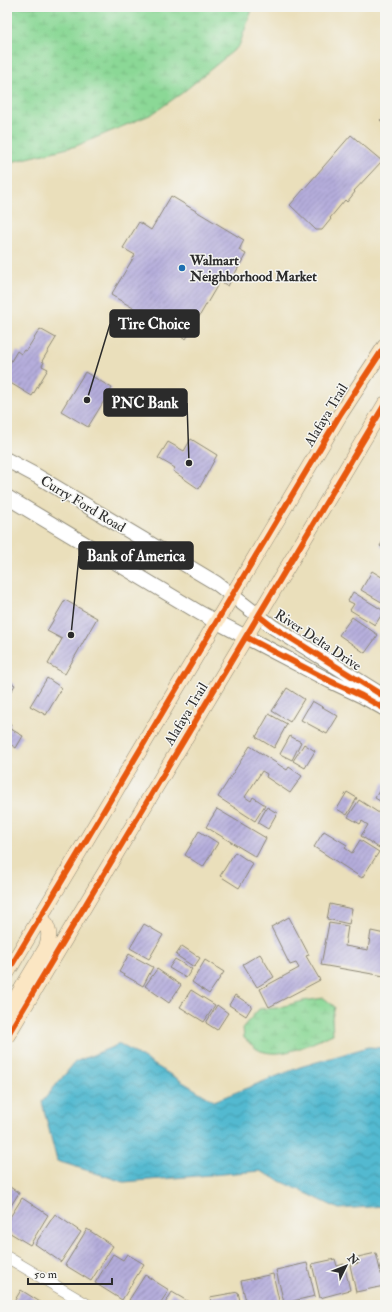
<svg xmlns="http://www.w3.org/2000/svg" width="392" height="1312" font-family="'IM FELL Double Pica',serif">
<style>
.wetland{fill:url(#wetland-marsh);stroke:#5b8260}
.water{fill:url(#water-waves);stroke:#3e727e}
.building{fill:url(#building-hatch)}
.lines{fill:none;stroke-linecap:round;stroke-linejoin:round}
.minor-casing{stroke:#8a8573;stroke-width:12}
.tertiary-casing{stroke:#8a8573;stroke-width:16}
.secondary-casing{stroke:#8a8573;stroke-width:16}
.minor{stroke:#fff;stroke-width:11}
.tertiary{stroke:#fff;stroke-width:14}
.secondary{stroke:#fbe6c3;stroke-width:15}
.cycleway-casing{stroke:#f6f6f2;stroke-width:8}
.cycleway{stroke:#e8590c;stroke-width:6}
.poi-dot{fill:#1f6fb2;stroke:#f6f6f2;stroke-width:1.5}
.labels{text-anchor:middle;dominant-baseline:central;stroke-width:3;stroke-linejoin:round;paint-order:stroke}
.poi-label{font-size:14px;font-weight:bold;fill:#2b2b2b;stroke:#f6f6f2;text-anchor:start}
.street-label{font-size:14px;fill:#2b2b2b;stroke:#f6f6f2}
.leader{fill:none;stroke:#2b2b2b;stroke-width:1.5}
.callout-dot{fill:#2b2b2b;stroke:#f6f6f2;stroke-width:1.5}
.callout{fill:#2b2b2b;stroke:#2b2b2b;stroke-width:1.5}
.callout-label{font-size:15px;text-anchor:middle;font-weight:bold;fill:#fff}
</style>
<defs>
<pattern id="wetland-marsh" width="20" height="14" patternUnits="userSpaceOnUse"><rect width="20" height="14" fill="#8bd896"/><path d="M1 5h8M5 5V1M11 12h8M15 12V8" fill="none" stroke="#78ba81"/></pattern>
<pattern id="water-waves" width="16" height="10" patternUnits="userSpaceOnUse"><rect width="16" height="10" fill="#52b9d0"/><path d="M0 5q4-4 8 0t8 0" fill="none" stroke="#4497a9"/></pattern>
<pattern id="building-hatch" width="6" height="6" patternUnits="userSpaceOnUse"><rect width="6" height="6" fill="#b5addc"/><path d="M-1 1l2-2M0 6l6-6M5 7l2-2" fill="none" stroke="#938db3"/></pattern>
</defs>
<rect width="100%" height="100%" fill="#f6f6f2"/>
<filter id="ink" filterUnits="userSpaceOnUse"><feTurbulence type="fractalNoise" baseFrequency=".025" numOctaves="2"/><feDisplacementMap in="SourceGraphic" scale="8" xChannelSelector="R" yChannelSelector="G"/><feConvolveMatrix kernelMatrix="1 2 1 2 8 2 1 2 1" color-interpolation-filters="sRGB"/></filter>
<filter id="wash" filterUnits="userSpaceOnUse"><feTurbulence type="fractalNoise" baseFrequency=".012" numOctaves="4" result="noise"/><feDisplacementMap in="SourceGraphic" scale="16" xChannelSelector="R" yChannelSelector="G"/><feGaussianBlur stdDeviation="0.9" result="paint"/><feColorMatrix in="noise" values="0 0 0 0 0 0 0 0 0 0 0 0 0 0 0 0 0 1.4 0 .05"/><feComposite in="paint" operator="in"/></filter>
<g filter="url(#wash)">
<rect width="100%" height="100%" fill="#eadfbb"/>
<path class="wetland" d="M7 7H253L239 46 182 93 152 114 76 146 7 163Z
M324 998 335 1007 332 1018 333 1034C311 1043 285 1059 261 1051 255 1049 249 1042 244 1038L243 1027 259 1009 277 1008 303 1001Z"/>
<path class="water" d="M120 1044 214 1101 300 1067 368 1047 385 1048V1206L339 1209 260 1171 124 1182 57 1161 42 1102 75 1062Z"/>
<g id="blocks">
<path class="building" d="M385 115V125L380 120Z
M351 135 382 161 354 191 355 192 347 202 345 200 330 218 331 219 322 230H316L290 205Z
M171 196 244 240 239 250 246 254 228 286 220 281 186 339 111 295 135 255 123 248 139 222 151 230Z
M40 329 56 338 42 361 44 362 42 366 48 369 32 396 7 381V368L17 351 21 354 24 350 26 351Z
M85 372 112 388 88 427 61 411Z
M191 439 217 455 199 489 173 471 175 468 158 458 168 442 184 451Z
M385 538V549L380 546Z
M372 571 385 579V604L361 590Z
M353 592 384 611 375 625 350 610 354 604 348 601Z
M65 600 97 618 65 674 48 664 62 639 47 631Z
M352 617 378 635 365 653 339 635Z
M47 678 62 688 46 715 30 706Z
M7 680 15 685 7 698Z
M287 688 304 699 290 722 272 711Z
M312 701 338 716 327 734 301 720Z
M269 714 287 724 274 748 256 737Z
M7 723 11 725 9 728 23 736 16 748 7 742Z
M290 736 301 742 292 760 280 754Z
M304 744 315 751 305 768 293 761Z
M250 746 287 770 289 767 302 776 290 793 266 777 267 774 262 771 245 797 251 801 253 797 265 805 255 821 218 797Z
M384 782 385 783V804L375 798Z
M347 792 357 798 347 815 337 809Z
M359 800 385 817V840L379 848 361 836 368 825 362 821 360 824 348 817Z
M267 807 277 813 268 829 258 823Z
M217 809 266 838 256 857 206 827Z
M199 831 218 843 203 867 185 855Z
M324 831 347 845 345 848 352 853 360 840 379 852 362 878 314 847Z
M235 852 253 864 239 888 220 876Z
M330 904 352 909 349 924 327 919Z
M289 917 309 955 306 956 320 980 269 1007 260 989 299 968 296 963 290 965 271 927Z
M329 923 348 926 345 946 368 950 371 931 385 934V968L384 976 321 965Z
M144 924 163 935 149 959 130 948Z
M182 946 200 958 194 967 176 955Z
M129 954 153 967 143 986 119 972Z
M260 954 274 977 257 987 243 964Z
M175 959 192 969 186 978 169 968Z
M205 960 224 972 209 994 192 982Z
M157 969 181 985 169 1003 145 986Z
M191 990 215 1005 204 1022 180 1007Z
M235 995 252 1006 246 1016 229 1005Z
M217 1005 228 1013 217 1030 206 1023Z
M7 1185 19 1193 7 1212Z
M22 1198 48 1215 30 1245 7 1231V1222Z
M55 1214 81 1232 61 1262 35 1244Z
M87 1229 113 1246 91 1281 65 1265Z
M376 1253 384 1286 356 1292 350 1265 359 1263 358 1257Z
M113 1254 123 1260 127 1254 144 1264 122 1300 95 1283Z
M335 1259 337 1266 344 1264 350 1290 320 1298 312 1264Z
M307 1263 315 1296 284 1303 276 1270Z
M273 1274 280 1305H247L241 1281Z
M145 1275 169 1290 159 1305H138L129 1300Z
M21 1290 45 1305H12Z
M172 1292 194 1305H164Z
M238 1292 241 1305H212L210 1297Z"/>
</g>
</g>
<g filter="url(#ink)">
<use href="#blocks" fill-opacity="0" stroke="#8a8573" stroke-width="1"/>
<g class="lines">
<g class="minor-casing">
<path id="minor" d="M7 1257 88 1305"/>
</g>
<g class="tertiary-casing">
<path id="tertiary" d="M7 460 37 476 216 583 273 627 385 697
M7 497 200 613 330 681 362 696 385 709"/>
</g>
<g class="secondary-casing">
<path id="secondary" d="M7 973 341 413 385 346
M7 1013 46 948C51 933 49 929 41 916
M7 1036 385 404"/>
</g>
<use href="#minor" class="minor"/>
<use href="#tertiary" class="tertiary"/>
<use href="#secondary" class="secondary"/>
<g class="cycleway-casing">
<path id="cycleway" d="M259 616 273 627 385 697
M246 637 330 681 362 696 385 709
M7 973 341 413 385 346
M7 1036 385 404"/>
</g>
<use href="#cycleway" class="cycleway"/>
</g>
</g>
<circle class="poi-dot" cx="182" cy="268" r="4"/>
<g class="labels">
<g class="poi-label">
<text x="190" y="260">Walmart<tspan x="190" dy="16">Neighborhood Market</tspan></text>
</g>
<g class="street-label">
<text transform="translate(326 415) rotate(-59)">Alafaya Trail</text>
<text transform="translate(83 504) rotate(31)">Curry Ford Road</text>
<text transform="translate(318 640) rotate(33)">River Delta Drive</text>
<text transform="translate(186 714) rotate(-59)">Alafaya Trail</text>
</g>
</g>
<path class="leader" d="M87 400L110 324M189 463L187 403M71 635L79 556"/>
<g class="callout-dot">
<circle cx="87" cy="400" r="4"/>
<circle cx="189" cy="463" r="4"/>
<circle cx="71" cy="635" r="4"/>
</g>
<g class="callout">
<rect x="110" y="310" width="89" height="27" rx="4"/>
<rect x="104" y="389" width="83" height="27" rx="4"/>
<rect x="79" y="542" width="114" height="27" rx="4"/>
</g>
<g class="callout-label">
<text x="154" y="329">Tire Choice</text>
<text x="145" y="408">PNC Bank</text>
<text x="136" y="561">Bank of America</text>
</g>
<rect width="392" height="1312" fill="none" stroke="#f6f6f2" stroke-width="24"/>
<g transform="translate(346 1266) rotate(47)" stroke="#f6f6f2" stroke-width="3" paint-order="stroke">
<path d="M0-3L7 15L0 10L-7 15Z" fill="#2b2b2b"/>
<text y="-6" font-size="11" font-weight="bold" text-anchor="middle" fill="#2b2b2b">N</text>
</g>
<path d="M28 1278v6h84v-6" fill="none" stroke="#2b2b2b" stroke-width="2"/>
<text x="34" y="1278" font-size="12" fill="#2b2b2b" stroke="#f6f6f2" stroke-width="3" paint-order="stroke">50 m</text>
</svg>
